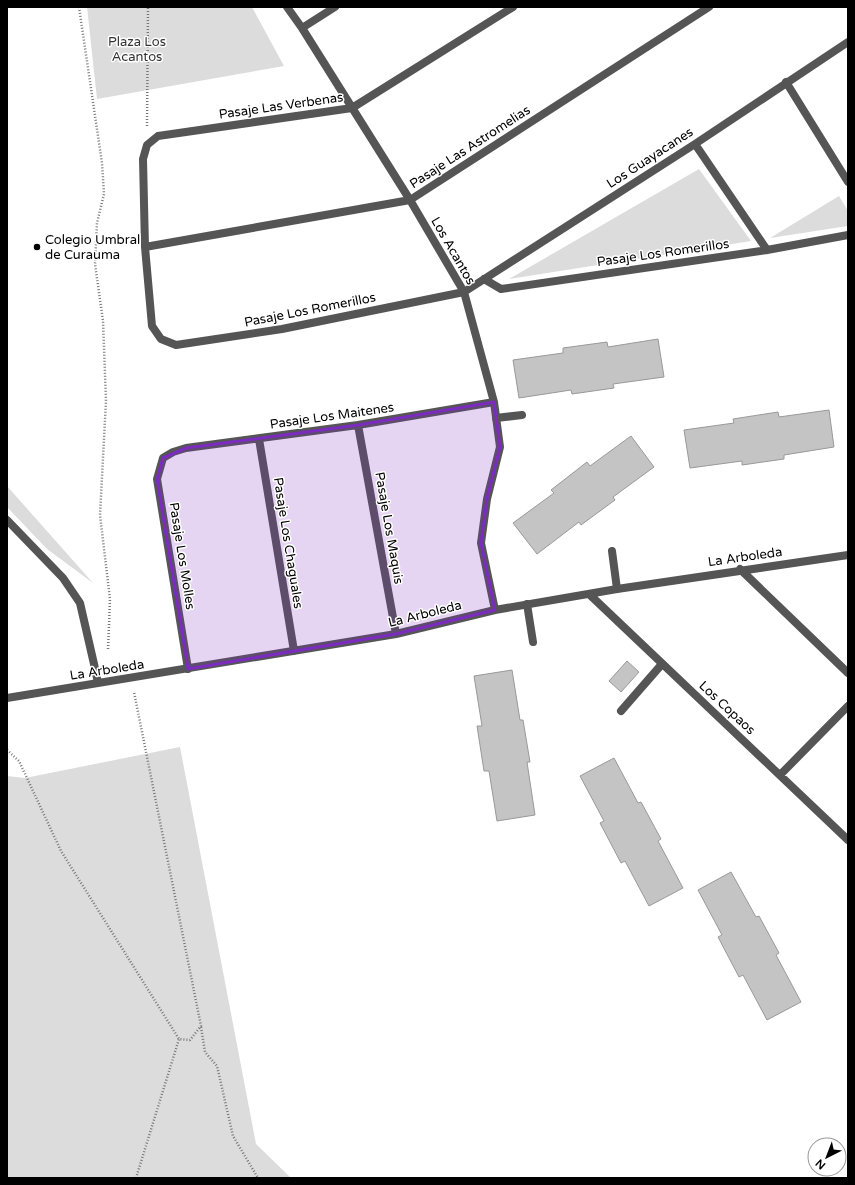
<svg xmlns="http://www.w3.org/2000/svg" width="855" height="1185" font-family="'Varela Round',sans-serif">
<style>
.green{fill:#dcdcdc}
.building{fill:#c4c4c4;stroke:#999}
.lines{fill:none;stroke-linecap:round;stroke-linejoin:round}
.path{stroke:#777;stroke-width:2.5;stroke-dasharray:1 2;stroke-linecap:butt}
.lane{stroke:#555;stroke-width:8}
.street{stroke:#555;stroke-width:8}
.marked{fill:#7b2cbf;fill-opacity:0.2;stroke:#7b2cbf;stroke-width:3;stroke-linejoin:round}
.poi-dot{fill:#000;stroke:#fff;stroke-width:1.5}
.labels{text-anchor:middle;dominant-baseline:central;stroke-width:3;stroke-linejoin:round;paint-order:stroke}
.park-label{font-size:13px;fill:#333;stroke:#fff}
.street-label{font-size:13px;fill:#000;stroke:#fff}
.poi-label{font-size:13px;fill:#000;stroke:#fff;text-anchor:start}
</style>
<rect width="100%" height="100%" fill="#fff"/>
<path class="green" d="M87 7H252L284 66 97 99Z
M699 169 751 241 509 279Z
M839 196 848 211V226L770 238Z
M7 486 93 583 47 549 7 507Z
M180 747 256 1144 291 1178H7V776L25 778Z"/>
<path class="building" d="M658 339 664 377 613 384 614 388 572 394 571 390 519 398 513 360 563 353V348L607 342 608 347Z
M829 410 834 447 784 455V459L742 465V461L690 468 684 430 734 423 733 419 778 412 779 417Z
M631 436 654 467 613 497 615 500 581 525 579 522 537 554 513 523 554 493 551 490 587 462 590 466Z
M627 661 639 672 621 692 609 681Z
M512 670 520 720H523L530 762H527L535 815 497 821 489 771H484L477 726H482L474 676Z
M614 758 638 803 641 802 661 839 658 841 683 888 649 906 625 861 621 863 600 823 604 821 580 776Z
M731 872 756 917 759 916 779 953 776 955 801 1002 767 1020 743 975 739 977 718 937 722 935 698 890Z"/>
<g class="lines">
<path class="path" d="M79 7 102 163 104 194 97 223 95 264 103 321 106 401 100 515 110 599 108 650
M147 126 148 7
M7 750 19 761 61 851 179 1039 190 1040 201 1026 134 692
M201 1027 205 1052 217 1066 233 1136 258 1178
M136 1178 179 1039"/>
<path class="lane" d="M496 418 522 415
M612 551 617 589
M527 604 533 642
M621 711 662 664"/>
<path class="street" d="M287 7 302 28 410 200 464 292 494 402 500 447 487 499 481 543 495 610
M513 7 352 108 158 136 147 145 143 159 145 247 152 326 161 339 176 345 282 329 464 292 695 144 848 42
M302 28 335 7
M786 82 848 182
M695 144 767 250
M145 247 410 200 709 7
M484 279 501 289 767 250 848 235
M358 425 396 634
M259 439 294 651
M7 520 63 578 80 603 94 664 98 683
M740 569 848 673
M589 594 848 840
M188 669 157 479 163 458 173 452 186 448 358 425 494 402
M7 698 396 634 495 610 617 589 848 555
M780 775 848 706"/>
</g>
<path class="marked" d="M494 402 500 447 487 499 481 543 495 610 396 634 188 669 157 479 163 458 186 448 358 425Z"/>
<circle class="poi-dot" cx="37" cy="247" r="4"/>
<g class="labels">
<g class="park-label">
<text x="137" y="42">Plaza Los<tspan x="137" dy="15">Acantos</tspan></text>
</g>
<g class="street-label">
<text transform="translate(281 106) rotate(-8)">Pasaje Las Verbenas</text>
<text transform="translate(470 147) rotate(-33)">Pasaje Las Astromelias</text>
<text transform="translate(650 158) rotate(-33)">Los Guayacanes</text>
<text transform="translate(453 251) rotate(60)">Los Acantos</text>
<text transform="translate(663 253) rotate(-8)">Pasaje Los Romerillos</text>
<text transform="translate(310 310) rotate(-11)">Pasaje Los Romerillos</text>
<text transform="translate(332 416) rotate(-8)">Pasaje Los Maitenes</text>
<text transform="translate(389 528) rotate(80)">Pasaje Los Maquis</text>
<text transform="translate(288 543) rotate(81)">Pasaje Los Chaguales</text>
<text transform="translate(182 556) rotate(81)">Pasaje Los Molles</text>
<text transform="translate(745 557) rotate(-8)">La Arboleda</text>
<text transform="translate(425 614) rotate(-14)">La Arboleda</text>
<text transform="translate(107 670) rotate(-9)">La Arboleda</text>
<text transform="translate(727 708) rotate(43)">Los Copaos</text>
</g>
<g class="poi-label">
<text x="45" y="240">Colegio Umbral<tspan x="45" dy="15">de Curauma</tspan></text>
</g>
</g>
<rect width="855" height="1185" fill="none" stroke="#000000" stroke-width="16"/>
<g transform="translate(827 1157) rotate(222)"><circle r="19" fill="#ffffff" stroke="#999999"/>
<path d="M0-3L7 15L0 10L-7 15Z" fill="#000000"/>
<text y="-6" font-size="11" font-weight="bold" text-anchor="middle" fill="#000000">N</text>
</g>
</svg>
